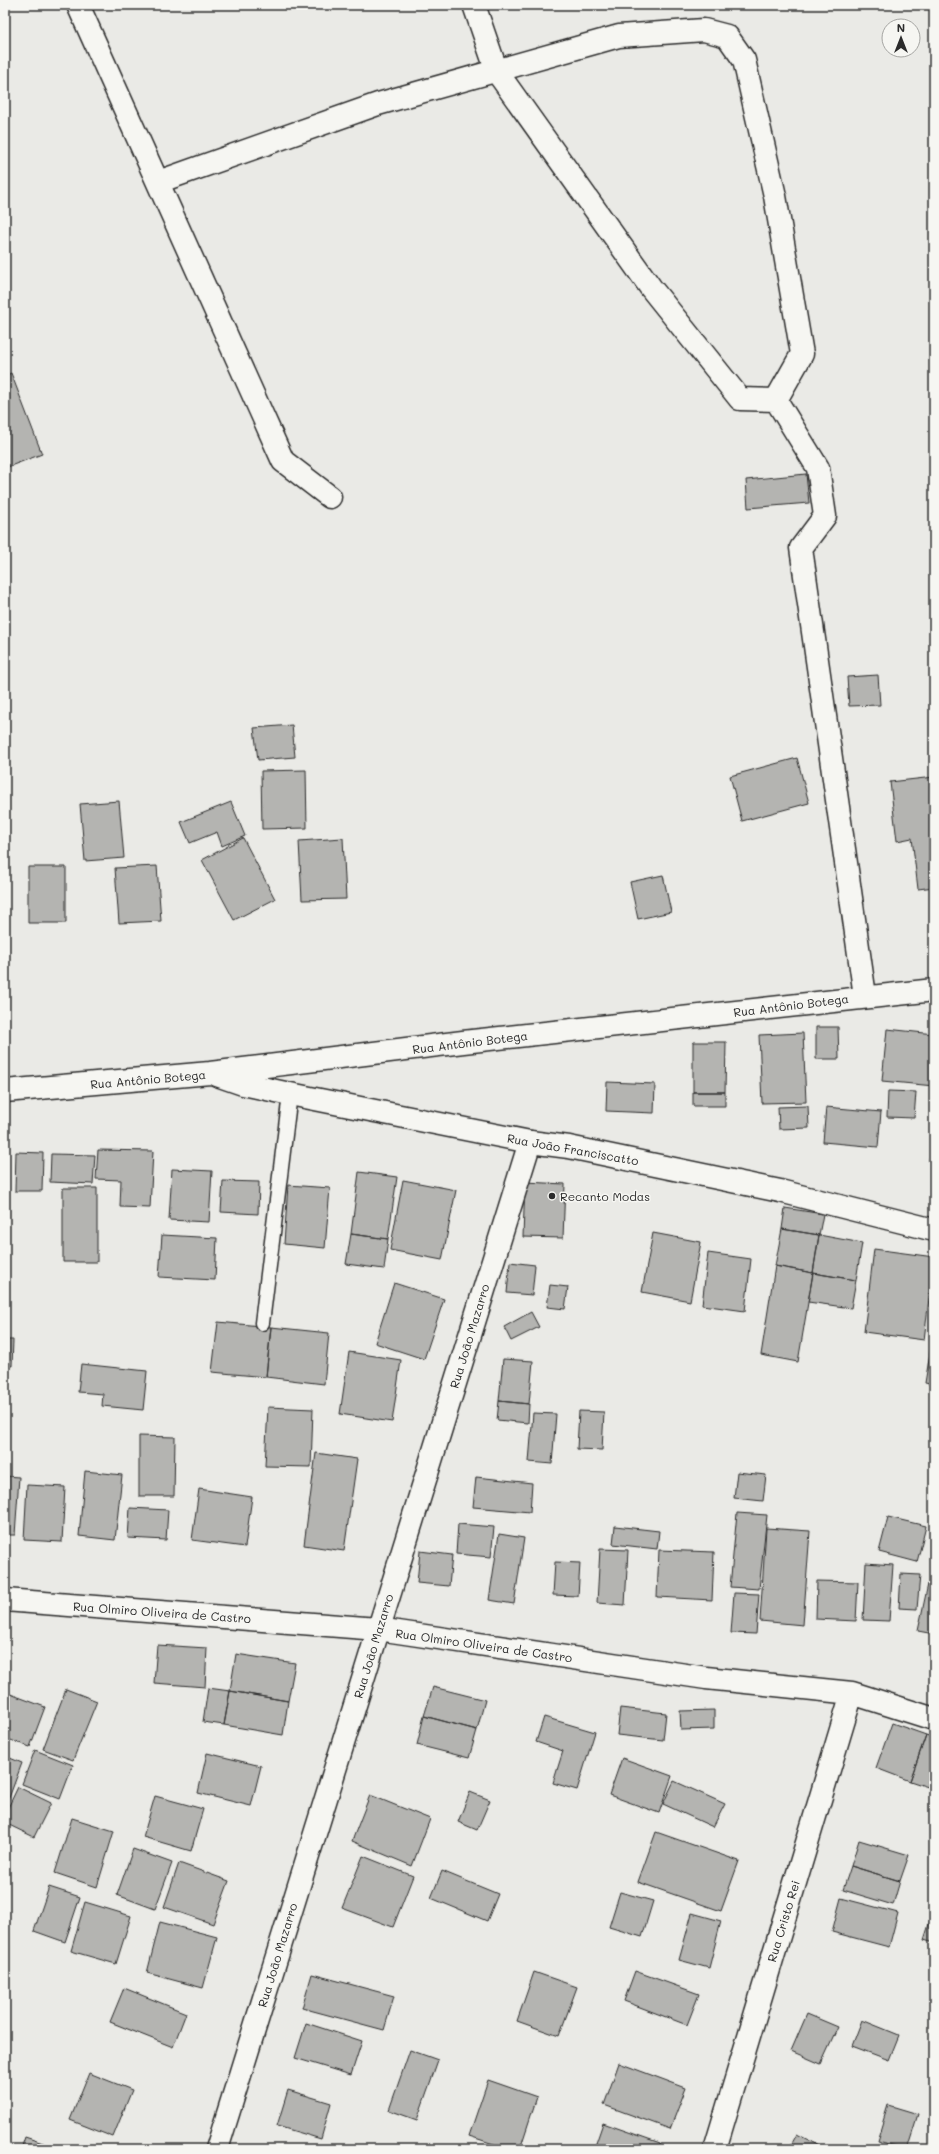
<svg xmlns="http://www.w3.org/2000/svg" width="939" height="2154" font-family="Mali,sans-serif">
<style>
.building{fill:#b4b4b1;stroke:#2b2b2b}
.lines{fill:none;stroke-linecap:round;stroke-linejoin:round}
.service-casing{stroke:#2b2b2b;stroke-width:17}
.minor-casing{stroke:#2b2b2b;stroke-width:25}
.tertiary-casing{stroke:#2b2b2b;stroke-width:25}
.service{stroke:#f6f6f2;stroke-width:14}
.minor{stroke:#f6f6f2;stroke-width:22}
.tertiary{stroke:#f6f6f2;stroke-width:22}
.poi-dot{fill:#2b2b2b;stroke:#f6f6f2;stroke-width:1.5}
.labels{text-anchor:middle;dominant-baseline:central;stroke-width:3;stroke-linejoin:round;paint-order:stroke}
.street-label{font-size:12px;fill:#2b2b2b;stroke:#f6f6f2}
.poi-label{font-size:12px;fill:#2b2b2b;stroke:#f6f6f2;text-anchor:start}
</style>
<rect width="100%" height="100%" fill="#eaeae6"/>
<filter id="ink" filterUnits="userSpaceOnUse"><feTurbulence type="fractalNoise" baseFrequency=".025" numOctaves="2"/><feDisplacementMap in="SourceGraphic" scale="8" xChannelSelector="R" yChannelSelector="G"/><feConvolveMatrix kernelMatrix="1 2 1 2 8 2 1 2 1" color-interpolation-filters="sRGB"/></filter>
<g filter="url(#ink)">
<path class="building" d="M11 373 42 454 5 468V376Z
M806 474 809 503 748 508 746 480Z
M932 604H934V639Z
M878 675 880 705 849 706 847 677Z
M292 725 295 757 258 760 254 728Z
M797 758 809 803 742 821 730 776Z
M306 770 307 828 262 829 261 771Z
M934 777V887L918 889 912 838 897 841 890 782Z
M119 801 124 858 85 861 80 804Z
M231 802 245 836 222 846 217 832 190 843 181 822Z
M243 838 275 899 234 920 202 860Z
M343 838 346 899 302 900 299 841Z
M157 866 161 921 119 923 115 868Z
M28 867H66V923H28Z
M663 875 671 912 638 919 630 882Z
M816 1027H838L839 1059H816Z
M887 1029 934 1034V1086L882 1081Z
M803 1033 806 1102 762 1103 759 1035Z
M693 1042H726L725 1092H693Z
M607 1082 655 1084 654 1113 606 1111Z
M888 1091 916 1092 914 1118 887 1117Z
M693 1092H725V1106H693Z
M808 1106 809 1128 779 1129 778 1107Z
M826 1107 881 1112 878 1147 823 1142Z
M934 1117V1162L929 1161Z
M98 1150 153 1151 150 1208 120 1207 121 1180 96 1179Z
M16 1152 43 1153 42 1191H15Z
M51 1154 95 1155 93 1184 50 1182Z
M172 1169 212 1171 209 1222 169 1220Z
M359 1172 397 1177 388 1239 351 1234Z
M403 1180 456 1190 442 1260 390 1250Z
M223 1181 259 1182 258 1214 221 1212Z
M525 1182 565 1184 563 1238 523 1237Z
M288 1185 330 1188 325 1248 284 1244Z
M63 1188H97V1262H63Z
M785 1208 823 1214 819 1235 782 1229Z
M782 1229 819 1235 813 1273 775 1266Z
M653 1233 701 1242 690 1301 642 1292Z
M351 1234 388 1239 384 1269 346 1264Z
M162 1235 217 1238 215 1280 159 1277Z
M819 1235 862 1243 856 1280 813 1273Z
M874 1249 934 1257 924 1340 864 1332Z
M708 1253 751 1259 745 1311 702 1305Z
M510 1262 535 1265 532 1295 507 1293Z
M775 1266 813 1273 798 1362 761 1355Z
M813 1273 856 1280 851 1308 808 1302Z
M394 1283 444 1299 424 1359 375 1343Z
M550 1285 568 1287 565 1309 547 1307Z
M531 1312 539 1327 511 1341 504 1327Z
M218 1322 271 1327 266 1377 212 1372Z
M271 1327 329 1333 324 1384 266 1377Z
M934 1329V1385L925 1383Z
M5 1340H13L12 1366 5 1365Z
M349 1352 401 1360 392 1422 340 1414Z
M503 1359 533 1361 529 1404 499 1401Z
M81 1364 147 1371 143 1410 102 1406 103 1394 78 1392Z
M499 1401 529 1404 528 1423 497 1420Z
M268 1407 313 1409 311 1467 265 1466Z
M579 1411 604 1412 602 1450 577 1449Z
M533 1413 556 1414 552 1464 529 1462Z
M139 1436 175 1437 174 1496H139Z
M316 1453 357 1459 344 1551 304 1545Z
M85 1471 122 1475 115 1540 79 1536Z
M737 1472 766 1475 763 1501 734 1498Z
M5 1476 19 1477 15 1535H5Z
M476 1477 532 1483 530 1512 473 1507Z
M27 1485 65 1487 62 1542 24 1540Z
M199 1489 252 1497 245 1547 192 1540Z
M130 1508 168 1510 166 1540 128 1538Z
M737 1513 767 1515 759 1589 730 1587Z
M888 1517 926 1526 917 1562 879 1552Z
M458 1524 494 1527 491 1557 456 1554Z
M615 1526 659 1531 657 1549 613 1544Z
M766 1528 810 1531 803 1625 760 1621Z
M499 1534 524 1538 514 1604 489 1600Z
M600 1549 628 1550 625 1605 597 1603Z
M659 1550 714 1552 712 1600 657 1597Z
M420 1551 452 1555 449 1586 417 1583Z
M555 1562 580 1563 578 1596 553 1595Z
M866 1563 893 1565 889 1621 863 1620Z
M901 1574 920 1575 917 1609 899 1608Z
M817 1581 858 1582 856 1621 816 1619Z
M928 1584 934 1585V1634L918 1631Z
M734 1593 759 1594 756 1634 731 1633Z
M157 1645 207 1648 205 1687 154 1683Z
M236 1654 295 1663 288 1701 230 1691Z
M433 1687 485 1700 477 1730 424 1716Z
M208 1688 230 1691 224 1725 203 1722Z
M66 1689 97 1701 73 1760 43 1749Z
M230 1691 288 1701 283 1735 224 1725Z
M5 1692 45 1707 30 1747 5 1738Z
M620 1708 666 1713 663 1740 617 1735Z
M714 1710V1729L681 1730 680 1711Z
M424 1716 477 1730 469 1758 417 1745Z
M544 1717 595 1732 577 1790 553 1783 563 1751 536 1742Z
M892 1723 926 1735 910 1781 876 1768Z
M926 1735 934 1738V1789L910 1781Z
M35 1750 73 1765 60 1799 22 1784Z
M207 1753 261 1766 251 1806 198 1793Z
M5 1756 22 1763 7 1803 5 1802Z
M622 1758 672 1776 659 1813 609 1795Z
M674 1781 725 1804 713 1827 663 1804Z
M18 1787 51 1803 34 1837 5 1823V1814Z
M470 1792 490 1800 477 1830 458 1822Z
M370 1795 430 1819 412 1866 352 1841Z
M155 1796 203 1809 191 1851 143 1837Z
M72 1818 114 1831 97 1887 55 1873Z
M656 1832 739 1861 721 1911 638 1882Z
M859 1840 909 1855 900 1881 851 1866Z
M133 1849 172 1863 155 1909 117 1895Z
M363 1856 413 1876 393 1927 342 1908Z
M179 1863 229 1881 213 1924 164 1907Z
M851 1866 900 1881 893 1905 843 1890Z
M442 1871 498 1894 487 1921 431 1898Z
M49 1887 80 1897 65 1942 34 1931Z
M620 1892 653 1901 642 1937 609 1927Z
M841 1898 898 1913 889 1947 832 1932Z
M85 1902 131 1916 116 1964 71 1951Z
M692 1913 721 1921 709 1968 679 1960Z
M931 1918H934V1943L924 1940Z
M160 1922 217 1937 203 1988 147 1973Z
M635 1971 699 1994 687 2025 624 2001Z
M534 1972 577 1987 559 2036 517 2021Z
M312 1974 394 1996 384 2030 302 2008Z
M124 1988 186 2013 173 2047 110 2022Z
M807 2014 838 2027 821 2064 791 2051Z
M862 2020 899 2035 889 2060 852 2046Z
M306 2023 362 2041 351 2075 295 2058Z
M410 2050 438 2060 417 2120 389 2110Z
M619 2063 686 2088 670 2129 604 2105Z
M89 2073 132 2090 113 2137 70 2120Z
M488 2080 537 2097 520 2149H509L469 2136Z
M288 2090 331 2103 321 2139 277 2126Z
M888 2105 918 2114 907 2149 877 2141Z
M603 2123 660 2143 658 2149H594Z
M797 2134 825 2149H789Z
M25 2137 61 2149H21Z"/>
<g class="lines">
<g class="service-casing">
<path id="service" d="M262 1323 290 1094"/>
</g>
<g class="minor-casing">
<path id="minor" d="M78 5 283 461 330 497
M474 5 497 72 651 288 740 399 776 400
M158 182 378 104 619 36 704 30 727 36 744 60 775 196 802 354 776 400
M776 400 818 468 825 516 801 548 865 996
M5 1600 378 1629 706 1678 852 1693 934 1719
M217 2149 530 1142
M715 2149 852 1693"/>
</g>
<g class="tertiary-casing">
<path id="tertiary" d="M217 1075 243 1084 290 1094 530 1142 569 1147 780 1191 934 1230
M5 1091 210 1073 463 1042 934 990"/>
</g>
<use href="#service" class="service"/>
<use href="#minor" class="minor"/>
<use href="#tertiary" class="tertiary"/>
</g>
</g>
<circle class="poi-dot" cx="552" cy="1196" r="4"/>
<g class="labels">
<g class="street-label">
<text transform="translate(791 1005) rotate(-7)">Rua Antônio Botega</text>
<text transform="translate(470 1042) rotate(-7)">Rua Antônio Botega</text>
<text transform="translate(148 1079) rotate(-5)">Rua Antônio Botega</text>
<text transform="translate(573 1149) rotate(10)">Rua João Franciscatto</text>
<text transform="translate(469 1336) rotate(-73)">Rua João Mazarro</text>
<text transform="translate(162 1612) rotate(4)">Rua Olmiro Oliveira de Castro</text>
<text transform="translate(484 1645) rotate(8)">Rua Olmiro Oliveira de Castro</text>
<text transform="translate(373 1646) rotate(-73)">Rua João Mazarro</text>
<text transform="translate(783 1921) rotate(-73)">Rua Cristo Rei</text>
<text transform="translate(277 1955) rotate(-73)">Rua João Mazarro</text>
</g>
<g class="poi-label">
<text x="560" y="1196">Recanto Modas</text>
</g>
</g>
<rect width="939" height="2154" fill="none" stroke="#f6f6f2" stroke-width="20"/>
<rect x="10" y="10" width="919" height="2134" fill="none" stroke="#2b2b2b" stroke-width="1.5" filter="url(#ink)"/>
<g transform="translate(901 38)"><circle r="19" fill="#f6f6f2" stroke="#a5a5a2"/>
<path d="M0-3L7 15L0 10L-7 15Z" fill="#2b2b2b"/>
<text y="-6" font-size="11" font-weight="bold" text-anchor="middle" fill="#2b2b2b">N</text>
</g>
</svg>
